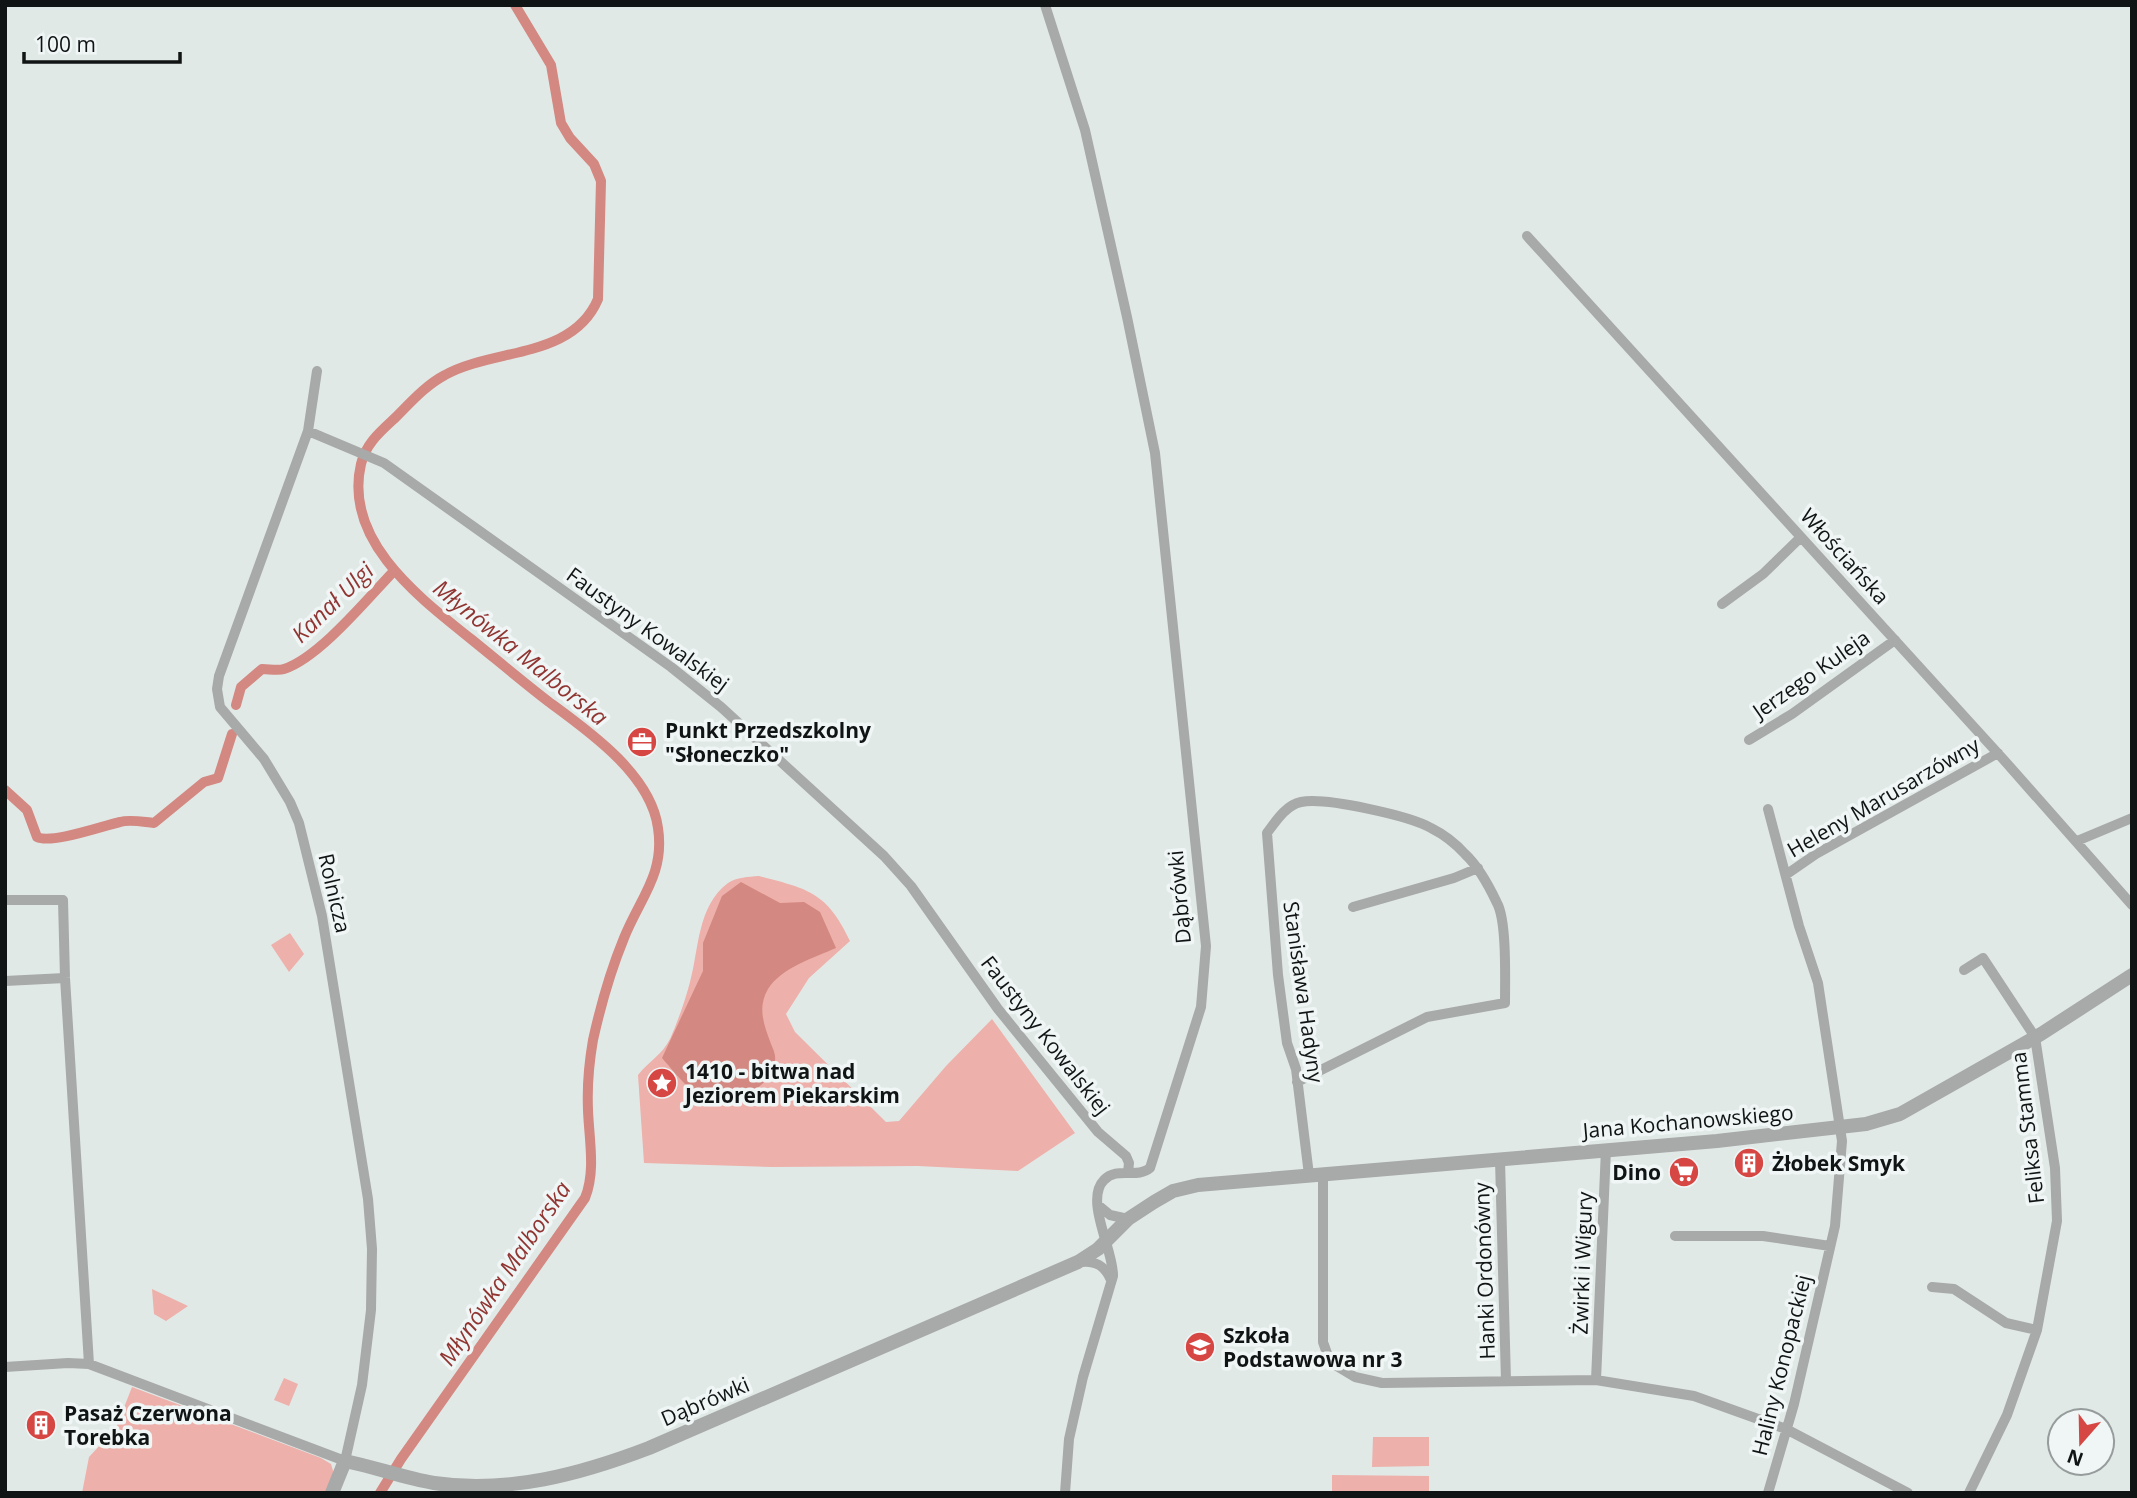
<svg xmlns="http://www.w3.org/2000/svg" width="2137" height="1498" font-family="'Open Sans',sans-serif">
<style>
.green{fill:#edb0aa}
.water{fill:#d38881}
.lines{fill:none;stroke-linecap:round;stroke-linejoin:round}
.canal{stroke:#d38881;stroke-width:10}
.minor{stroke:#a7aaa9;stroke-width:10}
.tertiary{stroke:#a7aaa9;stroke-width:14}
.labels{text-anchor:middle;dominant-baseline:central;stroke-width:7;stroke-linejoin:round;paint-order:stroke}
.street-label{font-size:21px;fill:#111414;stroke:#eff6f5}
.poi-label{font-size:21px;font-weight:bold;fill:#111414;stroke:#eff6f5;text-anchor:start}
.water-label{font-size:23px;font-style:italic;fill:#903532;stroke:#eff6f5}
</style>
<rect width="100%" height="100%" fill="#e1e9e7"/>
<path class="green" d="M759 876C808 889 827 892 850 941L809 978 786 1014 795 1032 886 1122 899 1121 946 1066 992 1019 1075 1133 1018 1171 918 1166 772 1167 644 1163 638 1075C649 1061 662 1055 670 1039 678 1021 685 1001 690 982 699 950 697 906 728 883 737 877 748 877 759 876Z
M290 933 304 954 289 972 271 945Z
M152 1289 188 1306 166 1321 154 1314Z
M284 1378 298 1384 289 1406 274 1400Z
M132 1387 321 1458 331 1464 334 1474 328 1493H82L89 1457 116 1428Z
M1373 1437H1429V1466L1372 1467Z
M1332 1475 1429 1476V1493H1332Z"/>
<path class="water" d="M741 882 780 903 804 902 820 912 836 948C814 958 782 967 768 989 757 1008 764 1025 771 1044 773 1049 776 1055 775 1060 772 1089 731 1108 704 1098 690 1093 672 1069 662 1058L703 971V943L722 896Z"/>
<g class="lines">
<path class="canal" d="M236 705 241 687 262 669C269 669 278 671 284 669 319 658 368 598 394 571
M5 790 27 810 37 837C52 844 102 826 120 822 130 819 143 822 154 823L204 782 218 778 232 734
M380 1493 401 1459 585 1198C596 1171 589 1139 588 1110 587 1087 589 1063 593 1040 601 1004 610 972 624 938 640 898 665 874 658 828 651 775 590 732 549 702 523 682 497 660 471 639 420 598 343 541 361 464 366 443 381 431 396 417 411 402 426 385 445 375 493 348 573 359 598 299L601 181 594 164 570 138 561 123 551 65 515 5"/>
<path class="minor" d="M1045 5 1085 130 1127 317 1155 453 1206 946 1201 1007 1150 1168C1137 1179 1117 1166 1104 1180 1084 1200 1114 1251 1113 1276L1083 1377 1069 1439 1065 1493
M1527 236 2003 759 2132 905
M308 431 384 463 671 667 721 707 884 856 911 886 998 1009 1098 1132 1126 1156 1129 1163 1128 1172
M1722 604 1763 574 1801 537
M1749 740 1792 714 1895 640
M2077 841 2132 818
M1787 874 1816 854 1998 753
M5 900H63L65 978 89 1364
M1353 907 1454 878 1478 868
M1964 970 1983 958 2035 1037 2055 1168 2057 1221 2037 1330 2007 1415 1969 1493
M5 981 65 978
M1297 1082 1427 1017 1505 1003C1505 980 1507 921 1497 903 1489 886 1479 867 1465 854 1456 844 1443 834 1431 828 1410 816 1326 797 1301 802 1286 805 1276 821 1267 833L1278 975 1287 1043 1296 1069 1309 1175
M1500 1160 1506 1381
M1323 1173V1342L1330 1362 1355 1377 1382 1383 1596 1380 1694 1396 1786 1429 1908 1493
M1098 1205 1110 1215 1128 1219
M1675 1236H1763L1830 1246
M1080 1262C1096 1260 1105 1266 1111 1280
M1932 1287 1954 1289 2006 1323 2037 1330
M5 1367 68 1363 89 1364 345 1461 362 1385 371 1310 372 1249 368 1199 322 916 299 823 290 802 264 759 220 707 217 689 219 676 308 431 317 371
M1596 1380 1606 1149
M1768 1493 1794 1404 1835 1226 1842 1141 1818 983 1799 926 1768 809"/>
<path class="tertiary" d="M332 1493 345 1461C375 1467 404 1478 434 1483 508 1494 581 1474 649 1448L1078 1262 1098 1249 1128 1219 1154 1202 1173 1191 1198 1185 1717 1141 1866 1124 1900 1114 1960 1080 2041 1034 2132 975"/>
</g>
<defs>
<g id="office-disc" transform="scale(1.575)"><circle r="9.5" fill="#d64744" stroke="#eff6f5"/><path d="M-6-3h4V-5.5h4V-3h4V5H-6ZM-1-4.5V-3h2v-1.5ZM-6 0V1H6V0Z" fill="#fff"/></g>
<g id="sight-disc" transform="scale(1.575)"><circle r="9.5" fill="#d64744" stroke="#eff6f5"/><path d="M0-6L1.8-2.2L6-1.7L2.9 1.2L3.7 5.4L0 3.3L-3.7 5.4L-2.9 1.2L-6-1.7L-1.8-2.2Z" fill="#fff"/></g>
<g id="building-disc" transform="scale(1.575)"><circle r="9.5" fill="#d64744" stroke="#eff6f5"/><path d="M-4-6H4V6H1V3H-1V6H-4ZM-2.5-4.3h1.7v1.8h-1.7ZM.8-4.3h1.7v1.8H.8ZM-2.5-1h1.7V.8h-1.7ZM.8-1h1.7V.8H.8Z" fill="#fff"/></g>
<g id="supermarket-disc" transform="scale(1.575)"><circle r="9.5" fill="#d64744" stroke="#eff6f5"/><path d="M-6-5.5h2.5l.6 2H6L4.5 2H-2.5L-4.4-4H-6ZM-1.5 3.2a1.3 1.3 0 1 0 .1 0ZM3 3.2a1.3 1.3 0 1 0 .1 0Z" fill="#fff"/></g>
<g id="school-disc" transform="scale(1.575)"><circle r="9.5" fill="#d64744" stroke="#eff6f5"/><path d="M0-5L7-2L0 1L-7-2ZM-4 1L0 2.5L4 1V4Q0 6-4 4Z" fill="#fff"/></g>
</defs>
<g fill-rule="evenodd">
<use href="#office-disc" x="642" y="742"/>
<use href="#sight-disc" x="662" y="1083"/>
<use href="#building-disc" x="1749" y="1163"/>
<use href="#supermarket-disc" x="1684" y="1172"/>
<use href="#school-disc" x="1200" y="1347"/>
<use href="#building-disc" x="41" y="1425"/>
</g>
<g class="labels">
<g class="street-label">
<text transform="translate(1845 556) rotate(48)">Włościańska</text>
<text transform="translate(648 629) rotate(36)">Faustyny Kowalskiej</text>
<text transform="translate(1811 674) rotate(-35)">Jerzego Kuleja</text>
<text transform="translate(1883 797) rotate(-30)">Heleny Marusarzówny</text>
<text transform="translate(335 893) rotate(77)">Rolnicza</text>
<text transform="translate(1179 897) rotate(-95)">Dąbrówki</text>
<text transform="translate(1304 992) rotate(82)">Stanisława Hadyny</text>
<text transform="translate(1046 1035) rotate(52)">Faustyny Kowalskiej</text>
<text transform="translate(1688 1121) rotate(-5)">Jana Kochanowskiego</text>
<text transform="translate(2027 1128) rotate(-97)">Feliksa Stamma</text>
<text transform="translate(1582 1263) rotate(-88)">Żwirki i Wigury</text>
<text transform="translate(1484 1271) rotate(-92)">Hanki Ordonówny</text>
<text transform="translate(1781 1365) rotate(-76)">Haliny Konopackiej</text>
<text transform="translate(705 1401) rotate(-23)">Dąbrówki</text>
</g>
<g class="poi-label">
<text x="665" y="730">Punkt Przedszkolny<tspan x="665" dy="24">"Słoneczko"</tspan></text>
<text x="685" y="1071">1410 - bitwa nad<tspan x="685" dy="24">Jeziorem Piekarskim</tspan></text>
<text x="1772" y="1163">Żłobek Smyk</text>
<text x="1661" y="1172" text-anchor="end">Dino</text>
<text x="1223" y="1335">Szkoła<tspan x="1223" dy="24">Podstawowa nr 3</tspan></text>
<text x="64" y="1413">Pasaż Czerwona<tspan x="64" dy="24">Torebka</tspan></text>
</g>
<g class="water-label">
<text transform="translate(332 602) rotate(-44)">Kanał Ulgi</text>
<text transform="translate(521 652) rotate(39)">Młynówka Malborska</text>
<text transform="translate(504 1273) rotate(-56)">Młynówka Malborska</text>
</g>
</g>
<rect width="2137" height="1498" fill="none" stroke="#111414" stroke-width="14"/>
<g transform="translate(2081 1442) rotate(200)"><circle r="33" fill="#eff6f5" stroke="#969c9b" stroke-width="2"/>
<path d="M0-5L12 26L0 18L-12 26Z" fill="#d64744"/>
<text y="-10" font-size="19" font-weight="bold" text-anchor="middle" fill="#111414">N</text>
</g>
<path d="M24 52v10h156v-10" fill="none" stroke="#111414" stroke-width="3.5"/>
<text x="35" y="52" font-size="21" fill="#111414" stroke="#eff6f5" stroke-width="5" paint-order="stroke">100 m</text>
</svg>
